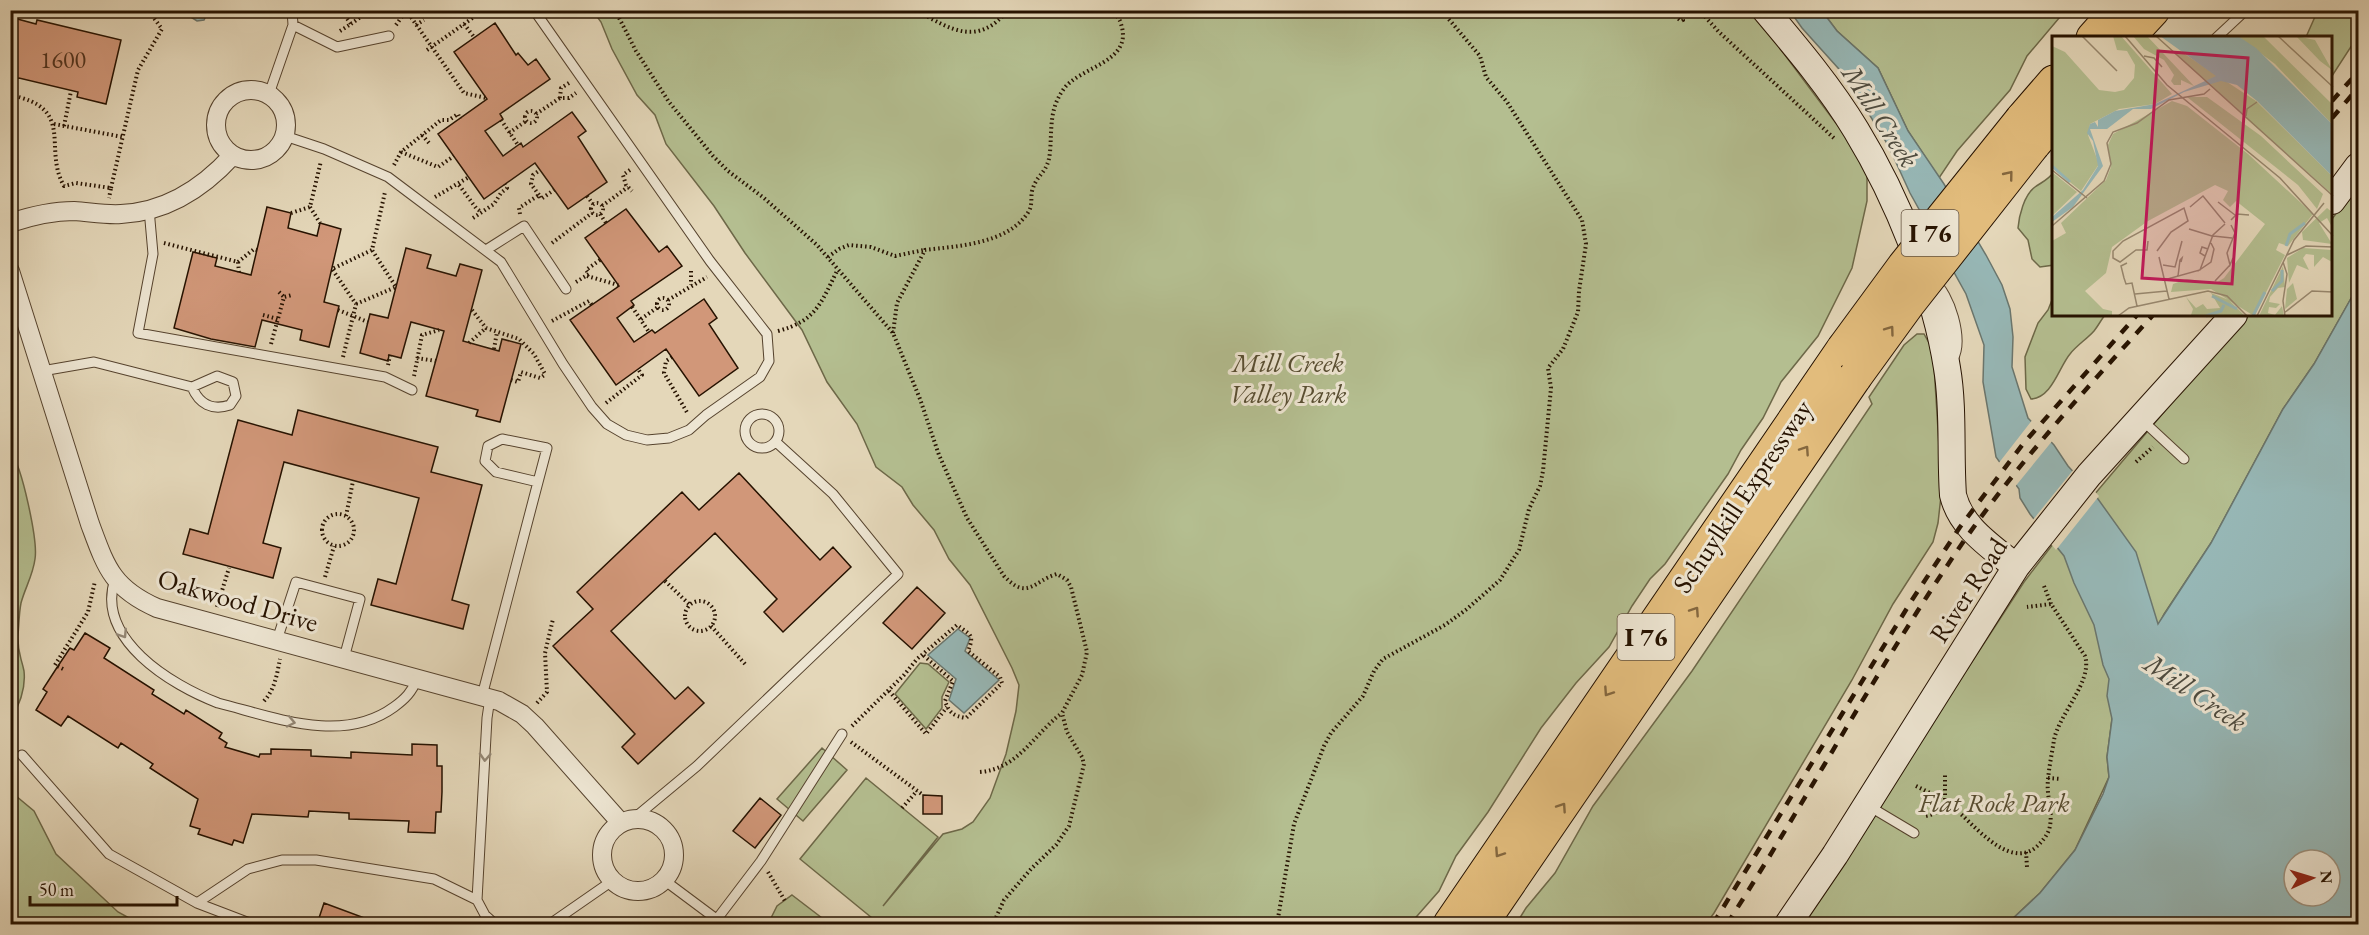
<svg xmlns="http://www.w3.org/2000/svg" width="2369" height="935" font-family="'EB Garamond',serif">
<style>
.green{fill:#b4be90;stroke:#6d6848;stroke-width:1.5}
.water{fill:#97b8b7;stroke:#6a766e;stroke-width:1.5;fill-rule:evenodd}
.pier{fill:#e4d7b9}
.building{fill:#d19779;stroke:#261200;stroke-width:1.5}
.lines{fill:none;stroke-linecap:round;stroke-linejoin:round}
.lane-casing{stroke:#56432e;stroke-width:11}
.street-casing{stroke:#56432e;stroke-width:20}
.secondary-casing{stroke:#261200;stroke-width:28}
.highway-casing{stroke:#261200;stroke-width:35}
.path{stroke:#261200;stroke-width:4;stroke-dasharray:1.5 3;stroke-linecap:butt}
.lane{stroke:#ede5d2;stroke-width:9}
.street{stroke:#ede5d2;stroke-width:18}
.secondary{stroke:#ede5d2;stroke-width:26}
.highway{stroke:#e2bc7c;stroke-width:33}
.rail{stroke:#261200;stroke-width:4.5;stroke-dasharray:10 10;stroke-linecap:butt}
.highway-bridge-casing{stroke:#261200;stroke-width:35;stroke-linecap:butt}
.highway-bridge{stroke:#e2bc7c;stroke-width:33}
.oneway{stroke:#84673e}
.oneway2{stroke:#938674}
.labels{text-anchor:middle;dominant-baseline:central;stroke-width:6;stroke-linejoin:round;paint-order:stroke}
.number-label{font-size:24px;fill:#51331e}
.shield{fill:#ede5d2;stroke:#62513f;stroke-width:1.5}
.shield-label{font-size:26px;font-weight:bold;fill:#261200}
.park-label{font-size:27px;font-style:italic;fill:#584e32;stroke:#ede5d2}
.street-label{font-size:27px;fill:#261200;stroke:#ede5d2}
.water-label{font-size:28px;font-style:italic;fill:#4e4c40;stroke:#ede5d2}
.inset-river{fill:none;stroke:#97b8b7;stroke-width:3}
.inset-road{fill:none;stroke:#98886f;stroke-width:1.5}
.view{fill:#c2185b;fill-opacity:0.15;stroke:#c2185b;stroke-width:3}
.inset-edge{fill:none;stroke:#261200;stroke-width:3}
</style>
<rect width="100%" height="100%" fill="#e4d7b9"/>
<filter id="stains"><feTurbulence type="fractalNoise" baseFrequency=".00333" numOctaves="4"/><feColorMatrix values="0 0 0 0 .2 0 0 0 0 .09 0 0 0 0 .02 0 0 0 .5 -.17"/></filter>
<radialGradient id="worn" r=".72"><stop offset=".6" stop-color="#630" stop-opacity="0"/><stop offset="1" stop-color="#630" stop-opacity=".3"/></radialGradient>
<path class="green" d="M2318 10 2358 11V42L2352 45 2332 76V38L2306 37Z
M593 11H1752L1853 146 1867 175V201L1852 268 1818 336 1781 382 1763 418 1741 450 1728 474 1665 564 1650 579 1632 606 1609 647 1576 683 1541 728 1488 812 1456 856 1439 891 1410 924H857L872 918 800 859 866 778 938 837 883 906 943 834 962 829 973 822 990 798 1006 754 1016 711 1019 685 1012 668 970 585 949 559 934 530 913 505 902 487 876 467 857 424 827 382 802 330 745 253 714 206 666 144 655 115 637 95 612 49 601 22Z
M1822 11H2065L2027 56 2010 90 1957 151 1939 178 1908 131 1878 68 1837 31Z
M2054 172V265L2040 267 2032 259 2028 240 2018 228C2019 216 2024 195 2035 187 2042 182 2048 180 2054 172Z
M2358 184V286L2314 364 2283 409 2211 543 2164 614 2112 719 2107 757 2109 777 2075 850 2040 893 2007 924H1801L2024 582 2056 540 2223 342 2247 315H2332V219Z
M2054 295V315H2105C2101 320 2098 326 2094 331 2087 339 2077 345 2070 354 2059 367 2052 398 2031 399L2026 389 2025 357 2038 323 2048 310Z
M1917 334H1924L1933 350 1939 446 1941 496 1938 523 1933 542 1893 604 1852 680 1714 913 1706 924H1516L1526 908 1555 873 1593 806 1692 671 1872 404 1869 397 1904 345Z
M11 453C22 466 38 541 35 559 33 575 25 588 21 603 19 613 19 624 18 635 17 652 21 656 24 671 26 689 20 704 11 719Z
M920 663 928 664 949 682 942 697V708L926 729 895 694Z
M822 748 847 770 803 821 777 799Z
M10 791 34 811 56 854 118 912 140 924H11Z
M792 895 822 918 820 924H768L777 906Z"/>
<path class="water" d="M181 11H205L206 16 204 20 197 21Z
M1790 11H1822L1837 31 1878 68 1908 131 1944 184 1986 255 2002 285 2010 309 2013 337 2012 367 2028 418 2054 445 2068 466 2098 499 2136 552 2158 624 2211 543 2283 409 2314 364 2358 286V924H2007L2040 893 2075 850 2103 794 2109 777 2107 757 2112 719 2107 696 2109 679 2103 665 2094 625 2074 583 2064 556 2030 514 2020 498 2019 489 1996 457 1983 382 1984 345 1966 294 1910 193 1888 145 1847 78 1802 28ZM2294 860H2330V896H2294Z
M958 629 970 638 965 651 999 680 964 713 949 700 956 679 928 655Z"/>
<path class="pier" d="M2033 419 2053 440 2014 488 1998 464Z
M2074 469 2099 496 2056 550 2032 521Z"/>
<path class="building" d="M10 17 36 24 37 20 121 40 106 104 77 97 78 92 19 78 10 81Z
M495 23 516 55 518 53 528 65 536 59 550 79 500 114 503 119 485 131 503 156 521 143 523 147 572 112 586 131 578 137 607 182 568 209 535 163 484 199 438 134 487 99 454 52Z
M267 207 291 213 288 228 317 236 320 223 341 229 324 302 339 306 329 347 300 340 302 330 262 320 255 347 211 339 174 328 193 252 217 258 215 266 251 275Z
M626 209 659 252 667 246 682 266 631 301 634 305 617 318 634 342 652 330 655 333 704 299 717 318 709 324 738 368 699 396 666 349 616 385 570 320 619 286 585 238Z
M406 248 431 255 427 268 456 276 460 264 482 270 463 341 499 351 502 339 521 344 500 422 476 416 478 410 426 396 444 331 411 322 401 358 389 355 388 361 360 353 370 314 388 318Z
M298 410 438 447 431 472 482 485 452 600 469 605 463 629 371 605 378 579 396 584 419 498 284 462 263 543 281 548 273 578 183 554 190 529 208 534 238 420 292 435Z
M739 473 820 560 833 547 851 567 783 632 764 612 777 599 715 533 611 631 675 699 688 687 704 703 638 764 622 747 635 734 553 646 593 609 577 592 682 492 699 510Z
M917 587 945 613 912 649 883 623Z
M85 633 110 648 104 658 154 690 152 694 184 714 186 710 222 733 219 738 227 743 225 747 259 757 260 754H271V749L311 750V756L351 758V752L412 755V744L437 745V766H442V792L441 812H436L435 833 408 832 409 821 349 819V813L309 811 308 817 252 814 243 843 234 840 232 845 198 834 200 829 190 826 198 799 150 768 153 764 121 743 118 748 68 716 61 726 36 710 47 692 43 689 56 669 70 648 74 650Z
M923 795 942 796V814H923Z
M760 798 781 815 755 848 733 831Z
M324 903 378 923 377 924H317Z"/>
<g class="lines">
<g class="lane-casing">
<path id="lane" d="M292 10 293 25 337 47 389 36
M2216 38 2246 10
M269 94 293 25
M285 136 324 149 388 177 501 262 563 364 592 407 607 424 626 435 647 440 669 438 689 430 706 415 760 377 769 361 767 334 710 261 534 10
M149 209 153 254 138 333 385 377 412 390
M486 250 524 226 566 289
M1933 281C1950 293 1964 340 1953 359
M42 371 94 362 192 387 217 376 233 382 236 396 230 405C212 411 199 404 192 387
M745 431a17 17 0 1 1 34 0a17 17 0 1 1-34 0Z
M2142 420 2184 459
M115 579C95 639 171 685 218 703 274 717 342 745 394 707 405 699 412 692 417 679
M277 640 296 582 360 599 344 658
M482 696 538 482 547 448 502 439 488 446 485 461 496 472 538 482
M490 698 487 718 477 900 485 915 495 924
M22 755 109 854 197 903
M1867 805 1914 833
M632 820 697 766 898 574 833 494 776 442
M664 880 723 924
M717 919 761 861 842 734
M252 924 197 903 248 869 282 860H316L434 879 477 900
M550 924 612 881"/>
</g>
<g class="street-casing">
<path id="street" d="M216 125a35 35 0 1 1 70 0a35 35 0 1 1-70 0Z
M10 223C31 216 52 211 74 211 90 212 105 215 121 214 166 212 204 187 233 155
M10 271 90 524C106 567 112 588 157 608L499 701 522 714 535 726 621 823
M602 855a36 36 0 1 1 72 0a36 36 0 1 1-72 0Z"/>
</g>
<g class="secondary-casing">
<path id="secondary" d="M1765 10C1797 48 1830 87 1856 130 1897 197 1935 291 1947 368 1954 409 1950 453 1953 495 1961 528 1991 546 2016 567
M2332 201 2358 166
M1788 924 1835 855 2016 567 2089 475 2234 315"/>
</g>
<g class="highway-casing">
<path id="highway" d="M2093 38 2118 10
M2127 38 2153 10
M2022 119 2054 82
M2033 145 2054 121
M1450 924 1843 349
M1481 924 1855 377"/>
</g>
<path class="path" d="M406 10 464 93 486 98
M471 10 475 16
M615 10 636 51 669 102 713 156 728 171 764 198 817 245 893 333 920 399 939 455 967 518 1004 576C1028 601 1033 581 1057 574L1067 580 1071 587 1087 652 1082 675 1062 713 1067 732 1082 757 1084 764 1069 826 1056 845 1031 869 1004 900 993 924
M916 10C951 30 978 47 1008 10
M1038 10 1049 13 1094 10
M1668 10 1681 21 1683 20 1678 10
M1699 10 1719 32 1836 140
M1004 16 1039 12
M351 24 370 10
M464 24 474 37
M396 25 403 15 408 11
M416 25 424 20
M340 31 351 24 341 10
M427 50 484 10
M569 83 561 88 560 98H569L576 93
M10 95C77 108 42 148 64 186L76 183 111 188 109 198
M525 117a6 6 0 1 1 12 0a6 6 0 1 1-12 0Z
M536 114 560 98
M501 120 518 145
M54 124 123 137
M64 126 71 91
M509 133 526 121
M422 135 429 143
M401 152 438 167 454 156
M394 165 401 152 441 120H449L458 114 460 119
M630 170 623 175 626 185 632 191
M459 185 476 208 481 212
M111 188 138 70 162 29 148 10
M539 195 531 184 533 175 540 170
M587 196 593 204
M435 197 469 177
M591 209a6 6 0 1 1 12 0a6 6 0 1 1-12 0Z
M602 206 628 187
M310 207 320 223
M291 213 310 207 321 161
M520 214 519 208 539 195 541 199 554 190
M600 214 606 223
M473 218 494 204 501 193 507 188 505 184
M164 243 238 262 239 272
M552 243 592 213
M828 257 839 249 849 245 871 247 895 256 924 250
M238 262 254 249 257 250
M691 271V285
M587 276 618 285
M576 282 589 274 586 270 600 260
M279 292 284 297
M657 304a6 6 0 1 1 12 0a6 6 0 1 1-12 0Z
M668 300 707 277
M356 304 396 287 372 250
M632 307 649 332
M338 310 368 322
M472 310 486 328 519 339 534 354 545 374
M263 315 278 319
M641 319 658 307
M552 321 589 301 592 305
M778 331C816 321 821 303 837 271
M893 333 897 303 925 250C958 246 1009 244 1029 211 1033 204 1030 195 1033 188 1038 173 1048 173 1050 152 1052 129 1049 110 1063 90 1079 66 1134 63 1121 24 1119 16 1113 12 1105 10
M469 343 486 328
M271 344 284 297 292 295
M494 349 497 332
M343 357 356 304 332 269 372 250 385 192
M672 357 666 361 664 373 688 414
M417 358 436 361
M388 365 390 355
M414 376 422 335 439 330
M511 380 518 382 521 372 540 378 546 374
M606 403 642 375 638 369
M2136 462 2153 447
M322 530a16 16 0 1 1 32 0a16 16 0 1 1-32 0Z
M346 516 353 481
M325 577 334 546
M665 581 690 605
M2044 586 2051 604
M685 616a15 15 0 1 1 30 0a15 15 0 1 1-30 0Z
M217 607 229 568
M711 626 745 664
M63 669 55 665 88 612 95 581
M889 691 926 734 947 707
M264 701C275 689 277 674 280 659
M537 703 547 692 545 653 553 619
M852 726 904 675 917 659 957 625C970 635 975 634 968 651L1000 677 1002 683 966 718C954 716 949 713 945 701L953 681 923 655
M851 742 923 795
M980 772C1018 769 1034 734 1062 713
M2048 778 2061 779
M1916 786C1928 792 1941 798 1952 806 1972 822 2007 869 2035 848 2041 843 2046 837 2049 830 2054 813 2046 797 2048 780 2049 767 2052 753 2054 740 2059 714 2093 681 2085 656L2051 604 2027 607
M902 808 917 791
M1926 816 1934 814 1945 802V774
M2026 852 2027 867
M768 872 785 901
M1277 924 1294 824 1324 746 1331 733 1363 696 1374 671 1383 659 1445 625 1467 609 1500 580 1519 550 1529 509 1540 486 1543 471 1551 388 1548 368 1563 349 1578 312 1579 291 1586 244 1582 220 1507 102 1486 77 1480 56 1441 10"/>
<use href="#lane" class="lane"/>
<use href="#street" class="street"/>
<use href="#secondary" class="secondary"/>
<use href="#highway" class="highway"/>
<path class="rail" d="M2332 101 2358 72
M2332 118 2358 88
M1713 924 1912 600 1960 527 2023 444 2137 315
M1727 924C1809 797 1880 662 1966 538 2022 458 2088 387 2153 315"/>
<g class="highway-bridge-casing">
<path id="highway-bridge" d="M1843 349 1904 266 2022 119
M1855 377 1908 304 2033 145"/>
</g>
<use href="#highway-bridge" class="highway-bridge"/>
</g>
<defs><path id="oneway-chevron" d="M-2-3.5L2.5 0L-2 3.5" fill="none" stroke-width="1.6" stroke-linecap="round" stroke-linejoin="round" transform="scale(1.5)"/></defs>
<g class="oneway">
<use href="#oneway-chevron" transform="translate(2009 175) rotate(-51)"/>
<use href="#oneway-chevron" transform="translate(1890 330) rotate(-54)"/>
<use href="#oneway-chevron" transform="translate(1805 450) rotate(-56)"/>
<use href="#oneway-chevron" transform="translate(1695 611) rotate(-56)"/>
<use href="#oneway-chevron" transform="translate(1608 692) rotate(124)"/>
<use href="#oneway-chevron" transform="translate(1562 807) rotate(-56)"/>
<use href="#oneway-chevron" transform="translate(1499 853) rotate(124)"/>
</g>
<g class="oneway2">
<use href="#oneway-chevron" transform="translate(123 634) rotate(57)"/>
<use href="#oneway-chevron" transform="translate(291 722) rotate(12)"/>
<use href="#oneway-chevron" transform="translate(485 757) rotate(93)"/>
</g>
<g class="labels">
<g class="number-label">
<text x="63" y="59">1600</text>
</g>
<g class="shield">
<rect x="1901.5" y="210" width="57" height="46" rx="4.5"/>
<rect x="1617.5" y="614" width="57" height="46" rx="4.5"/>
</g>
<g class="shield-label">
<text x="1930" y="233">I 76</text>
<text x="1646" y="637">I 76</text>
</g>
<g class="park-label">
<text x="1288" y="362">Mill Creek<tspan x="1288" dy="31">Valley Park</tspan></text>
<text x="1994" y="802">Flat Rock Park</text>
</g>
<g class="street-label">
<text transform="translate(1742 496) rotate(-56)">Schuylkill Expressway</text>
<text transform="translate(1968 590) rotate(-57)">River Road</text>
<text transform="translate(238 600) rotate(16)">Oakwood Drive</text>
</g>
<g class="water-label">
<text transform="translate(1881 116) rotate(57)">Mill Creek</text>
<text transform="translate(2196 692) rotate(34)">Mill Creek</text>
</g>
</g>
<g transform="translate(2052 36)">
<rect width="280" height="280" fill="#e4d7b9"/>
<path d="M61 0H69L120 58 103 68 67 73 38 88 36 99 47 128 29 155 0 132V10L13 16 47 54 63 56 72 54 82 42 83 29 75 15 65 14ZM81 0H95L142 50 129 44V49H122L119 45 122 39 112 24 92 13ZM211 0 280 68V88L223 28 187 1ZM244 0 263 4 280 34 268 25ZM128 15 204 65 280 140V158L121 16ZM135 61H155L209 100 271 158 265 173 246 149ZM120 65 135 70 196 118 261 178 236 210 227 207 224 214 233 219 202 280 159 253 119 256 121 248 135 243 164 247 172 242 213 188 184 165 178 171 171 164 176 155 163 149 96 185 60 211 54 237 33 255 51 273 60 275V280H0V205L14 197 9 187 54 144 59 131 56 109 61 98ZM0 136 25 156 0 180ZM275 172 280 176V191L275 182 267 187 280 208 251 204 250 196ZM251 212 280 214V226L271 221 262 231V219L254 218 251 222 257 234 245 229 237 247 235 222ZM231 230 233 251 226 252 218 261 217 266 228 268 224 272 217 271 216 277 223 279 230 270 232 280H207ZM241 247 245 263 233 273 235 253ZM159 257 177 264 193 280H133L139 279 141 273 134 261 144 272 151 268 155 273 168 272Z" fill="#b4be90"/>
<path d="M108 0H186L204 12 280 88V140L205 65 185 49 169 45 132 56 99 73H81L55 93H38L51 130 21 171 0 186V181L31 154 46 130 41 105 35 97 38 88 43 86 46 91V84L63 75 103 68 164 40Z" fill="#97b8b7"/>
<path class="inset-river" d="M0 130 18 146M234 210 238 198 253 187M220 255 230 245V234M160 260 185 273M154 280 169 275 172 269M201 280 213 256"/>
<path class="inset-road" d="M30 0 65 35M73 0 115 49 228 142 281 200M104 0 281 160M226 0 281 51M92 20 102 22 110 31M194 80 195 73 205 66M0 134 35 162M166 166 183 179M138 171 151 160 173 187M179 184 185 178 197 179M179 189 183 197 175 217 178 229 181 222M0 190 52 145 59 128 55 107 61 96 85 87 117 64 152 58 158 53M137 193 160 200M161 200 180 202M96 205 95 214H84L68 226 61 222V215L71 205 132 172 136 185 119 196 105 215M235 219 254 210 281 211M153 220 148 217 150 211 156 213M107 221 117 263M231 226 235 238 231 265 233 280M75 227 69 230 72 242 74 248 80 247 85 270M111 229 123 231 130 205M146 235 159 226 162 213 159 207M126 240 128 224 130 222 129 226M112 244 148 234 161 199 173 188M163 245 178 229M83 258 115 255M232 277 260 255 281 256M66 280 77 272 156 255 175 260 195 280M205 280 242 204 272 167"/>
<path class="view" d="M106 15 196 22 180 248 90 242Z"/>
<rect width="280" height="280" class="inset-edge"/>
</g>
<rect width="2369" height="935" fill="none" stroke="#e4d7b9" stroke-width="36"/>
<rect x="12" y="12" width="2345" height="911" fill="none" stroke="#261200" stroke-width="3"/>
<rect x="18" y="18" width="2333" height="899" fill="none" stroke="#261200" stroke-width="1.5"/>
<g transform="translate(2312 878) rotate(86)"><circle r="28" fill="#ede5d2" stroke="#9d917e" stroke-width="1.5"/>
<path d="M0-4.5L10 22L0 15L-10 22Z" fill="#8f2418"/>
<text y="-9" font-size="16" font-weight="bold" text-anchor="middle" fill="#261200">N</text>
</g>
<path d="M30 896v9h147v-9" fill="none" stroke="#261200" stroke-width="3"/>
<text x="39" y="896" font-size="18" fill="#261200" stroke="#ede5d2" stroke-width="4.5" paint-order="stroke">50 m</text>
<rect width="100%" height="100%" filter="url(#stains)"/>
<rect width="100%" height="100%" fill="url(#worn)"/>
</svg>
